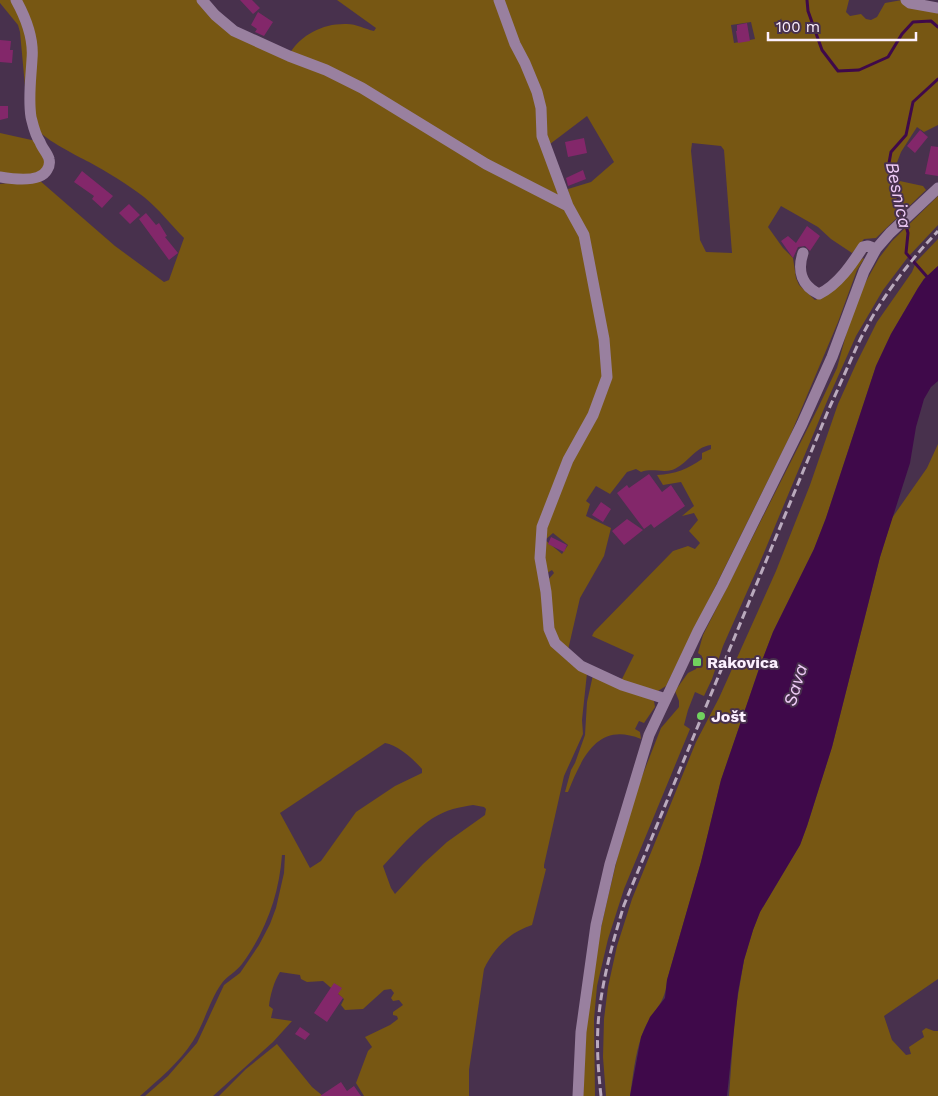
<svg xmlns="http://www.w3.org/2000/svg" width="938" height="1096" font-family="'Work Sans',sans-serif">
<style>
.green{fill:#775713;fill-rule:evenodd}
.water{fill:#3f094a}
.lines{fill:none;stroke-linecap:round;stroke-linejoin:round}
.stream{stroke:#3f094a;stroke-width:3}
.building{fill:#83276a}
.minor{stroke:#99809f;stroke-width:11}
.rail{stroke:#baaabd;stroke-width:3;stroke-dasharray:8 4;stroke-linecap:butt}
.poi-dot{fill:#71d25e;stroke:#48314d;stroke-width:2}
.labels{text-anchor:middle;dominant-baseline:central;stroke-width:4;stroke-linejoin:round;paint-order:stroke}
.poi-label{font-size:16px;font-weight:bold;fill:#fcf0fe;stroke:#48314d;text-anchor:start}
.water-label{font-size:18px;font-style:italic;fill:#f0ccf8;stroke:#48314d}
</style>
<rect width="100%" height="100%" fill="#48314d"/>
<path class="green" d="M0 0H13L29 42 25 86 20 32 18 25 0 3Z
M19 0H199L227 31 297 64 328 74 341 82 343 74 290 53C302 34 324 23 347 24 356 24 365 29 374 31L376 28 337 0H496L515 51 535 94 538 109 539 136 561 191 563 208 571 217 577 216 570 203 568 189 591 182 614 162 587 116 550 144 545 135 546 126 539 91 516 42 502 0H849L846 12 850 16 861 14 866 19 871 20 877 17 885 3 902 0 911 5 938 9V125L924 132 917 127 901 152 891 178 895 180 923 186 926 190 876 238 864 239 852 253 831 239 818 227 781 206 768 227 783 248 793 258 796 278 799 285 815 300 826 295 863 258 864 259 857 270 838 322 790 436 666 686 658 691 621 681 634 655 592 636 594 632 673 551 688 546 695 549 700 543 689 531 698 520 694 513 682 516 694 506 681 482 663 485 657 475C675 474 688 469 702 459V453L711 449V445C694 447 687 465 672 470 662 473 653 468 641 472L636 469 627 472 610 494 596 486 586 501 590 504 586 516 611 528 604 556 580 598 568 650C546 637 548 603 547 581L554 573 552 570 547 573 543 569 538 570 541 588 545 632 553 647 570 663 587 673 582 720 583 734 564 776 544 865V868L546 869 532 925C510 932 494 948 484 969L469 1070V1096H364L356 1083 368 1051 372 1047 365 1037 390 1025 398 1019 397 1016 393 1015V1012L403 1005 399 1000 393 1001 391 998 394 993 391 989 384 990 363 1009 345 1010 341 1005 344 999 323 981 307 982 301 979 300 975 280 972C274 981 270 996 269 1006L273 1009 271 1018 292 1021 273 1042 213 1096H145L168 1076 197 1043 224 985 240 973 259 945 270 924 276 908 284 873 285 855H282C279 895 266 931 242 964 236 972 227 976 222 983 210 999 204 1024 193 1041 179 1063 159 1079 140 1096H0V184L39 180 115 246 164 282 169 280 184 238C171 225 159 209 144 197 130 186 106 171 89 162 79 157 44 139 38 130 24 110 37 67 34 43 32 27 25 14 19 0ZM751 22 755 39 734 43 731 25ZM692 143 721 146 724 150 732 253 706 252 700 240 691 151ZM553 533 568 545 562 554 545 540ZM385 743C398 745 413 759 422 769V773L395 786 356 812 321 861 310 868 280 813ZM473 805 484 807 486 809 485 815 447 842 423 864 395 894 391 888 383 866C403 845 424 817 453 809 460 807 467 806 473 805Z
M0 133 36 141 43 153 45 168 32 176 0 173Z
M938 196V225L908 257 883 290 856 336 828 399 758 567 723 646 712 679 704 696 695 692 688 710 684 725 690 729 624 889 608 939 597 986 594 1019 595 1096H583L586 1031 597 945 608 897 619 851 639 784 661 728 679 707V701L675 691 688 673 696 669 702 656 698 653 703 635 818 408 837 368 850 320 864 285 879 258 892 241Z
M938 239V266L924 279 918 288 891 334 876 366 826 518 814 549 773 632 760 666 721 780 701 862 667 980C665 1008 650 1011 642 1035 635 1054 633 1076 630 1096H606L603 1057 604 1019 608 987 617 946 632 899 696 742 719 698 776 571 810 485 838 404 856 364 877 322 912 272 916 262Z
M938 444V979L884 1016 892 1040 906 1055 911 1054 909 1047 924 1037 922 1031 926 1028 934 1031H938V1096H729L735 1013 744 960 753 930 760 912 800 845 807 826 832 747 880 557 892 518 927 468Z
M593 675 654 701 655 707 644 723 639 721 635 729 640 732 641 739C597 721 582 758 568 792H565L571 770 575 763 585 735 587 702Z
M277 1044 312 1087 323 1096H219L246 1069Z"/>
<path class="water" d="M938 266V381L931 387 924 399 916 427 910 463 880 557 832 747 807 826 800 845 760 912 753 930 744 960 738 992 727 1096H630L641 1037 650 1017 665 998 667 980 701 862 721 780 760 666 773 632 814 549 826 518 876 366 891 334 918 288 924 279Z"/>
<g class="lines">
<path class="stream" d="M807 0 808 11 822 50 838 71 859 70 888 57 902 34 913 22 931 21 938 27
M903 217 889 163 891 152 906 135 913 102 938 79
M905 222 908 233 906 253 929 279"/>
</g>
<path class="building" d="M240 0H252L260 8 253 14Z
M258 12 273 22 264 36 255 32 257 29 251 25Z
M747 23 750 41 738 43 736 31H737V25Z
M0 40 11 41 10 50H13L12 63 0 62Z
M0 106H8V118L0 120Z
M920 130 928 137 915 153 907 146Z
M584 138 587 153 568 157 565 142Z
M931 146 938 147V176L925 174Z
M583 170 586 179 568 186 566 178Z
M82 171 113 196 102 208 92 199 94 196 74 182Z
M129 204 140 215 130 224 119 213Z
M146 213 156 225 159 223 167 236 165 237 178 253 169 260 139 219Z
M807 226 820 236 810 251 805 246 798 247 793 258 781 241 788 236 796 243Z
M649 474 662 492 671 485 685 506 654 528 651 524 644 529 617 493 627 485 629 488Z
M601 502 611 509 603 522 592 515Z
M627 519 643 530 624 545 612 531Z
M551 537 567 545 564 552 548 544Z
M334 983 342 988 338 994 343 998 327 1022 314 1013Z
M300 1027 310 1034 305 1040 295 1034Z
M341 1082 347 1091 354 1086 361 1096H320Z"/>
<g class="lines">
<path class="minor" d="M202 0 215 15 234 31 289 56 326 70 362 88 486 164 568 206
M499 0 515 44 525 63 537 92 541 108 542 136 568 206 584 235 604 339 607 377 593 415 568 460 542 527 540 558 546 592 549 629 555 643 581 666 622 685 666 699
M906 0 910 3 938 8
M0 177C12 179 40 183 47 170 49 167 50 163 49 159 48 154 42 148 40 142 35 135 33 125 31 117 28 98 31 78 32 59 34 38 26 18 16 0
M803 253C797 271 802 286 819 294 838 285 852 264 863 247L868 246 876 249
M578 1096 581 1032 596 925 610 864 649 735 698 631 722 586 802 424 832 357 864 271 876 249 890 233 938 188"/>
<path class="rail" d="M601 1096C598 1069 596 1041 599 1014 603 977 613 941 624 905L828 411C838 389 848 366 858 344 878 302 906 265 938 231"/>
</g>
<g class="poi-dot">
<rect x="692" y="657" width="10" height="10" rx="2.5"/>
<circle cx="701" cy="716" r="5"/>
</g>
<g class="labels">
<g class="poi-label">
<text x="707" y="662">Rakovica</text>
<text x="711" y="716">Jošt</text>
</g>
<g class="water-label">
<text transform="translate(899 195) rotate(78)">Besnica</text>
<text transform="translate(795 685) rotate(-73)">Sava</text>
</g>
</g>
<path d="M768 32v8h148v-8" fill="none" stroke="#fcf0fe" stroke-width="2.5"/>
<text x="776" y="32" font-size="15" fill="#fcf0fe" stroke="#48314d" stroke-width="4" paint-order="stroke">100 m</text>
</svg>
